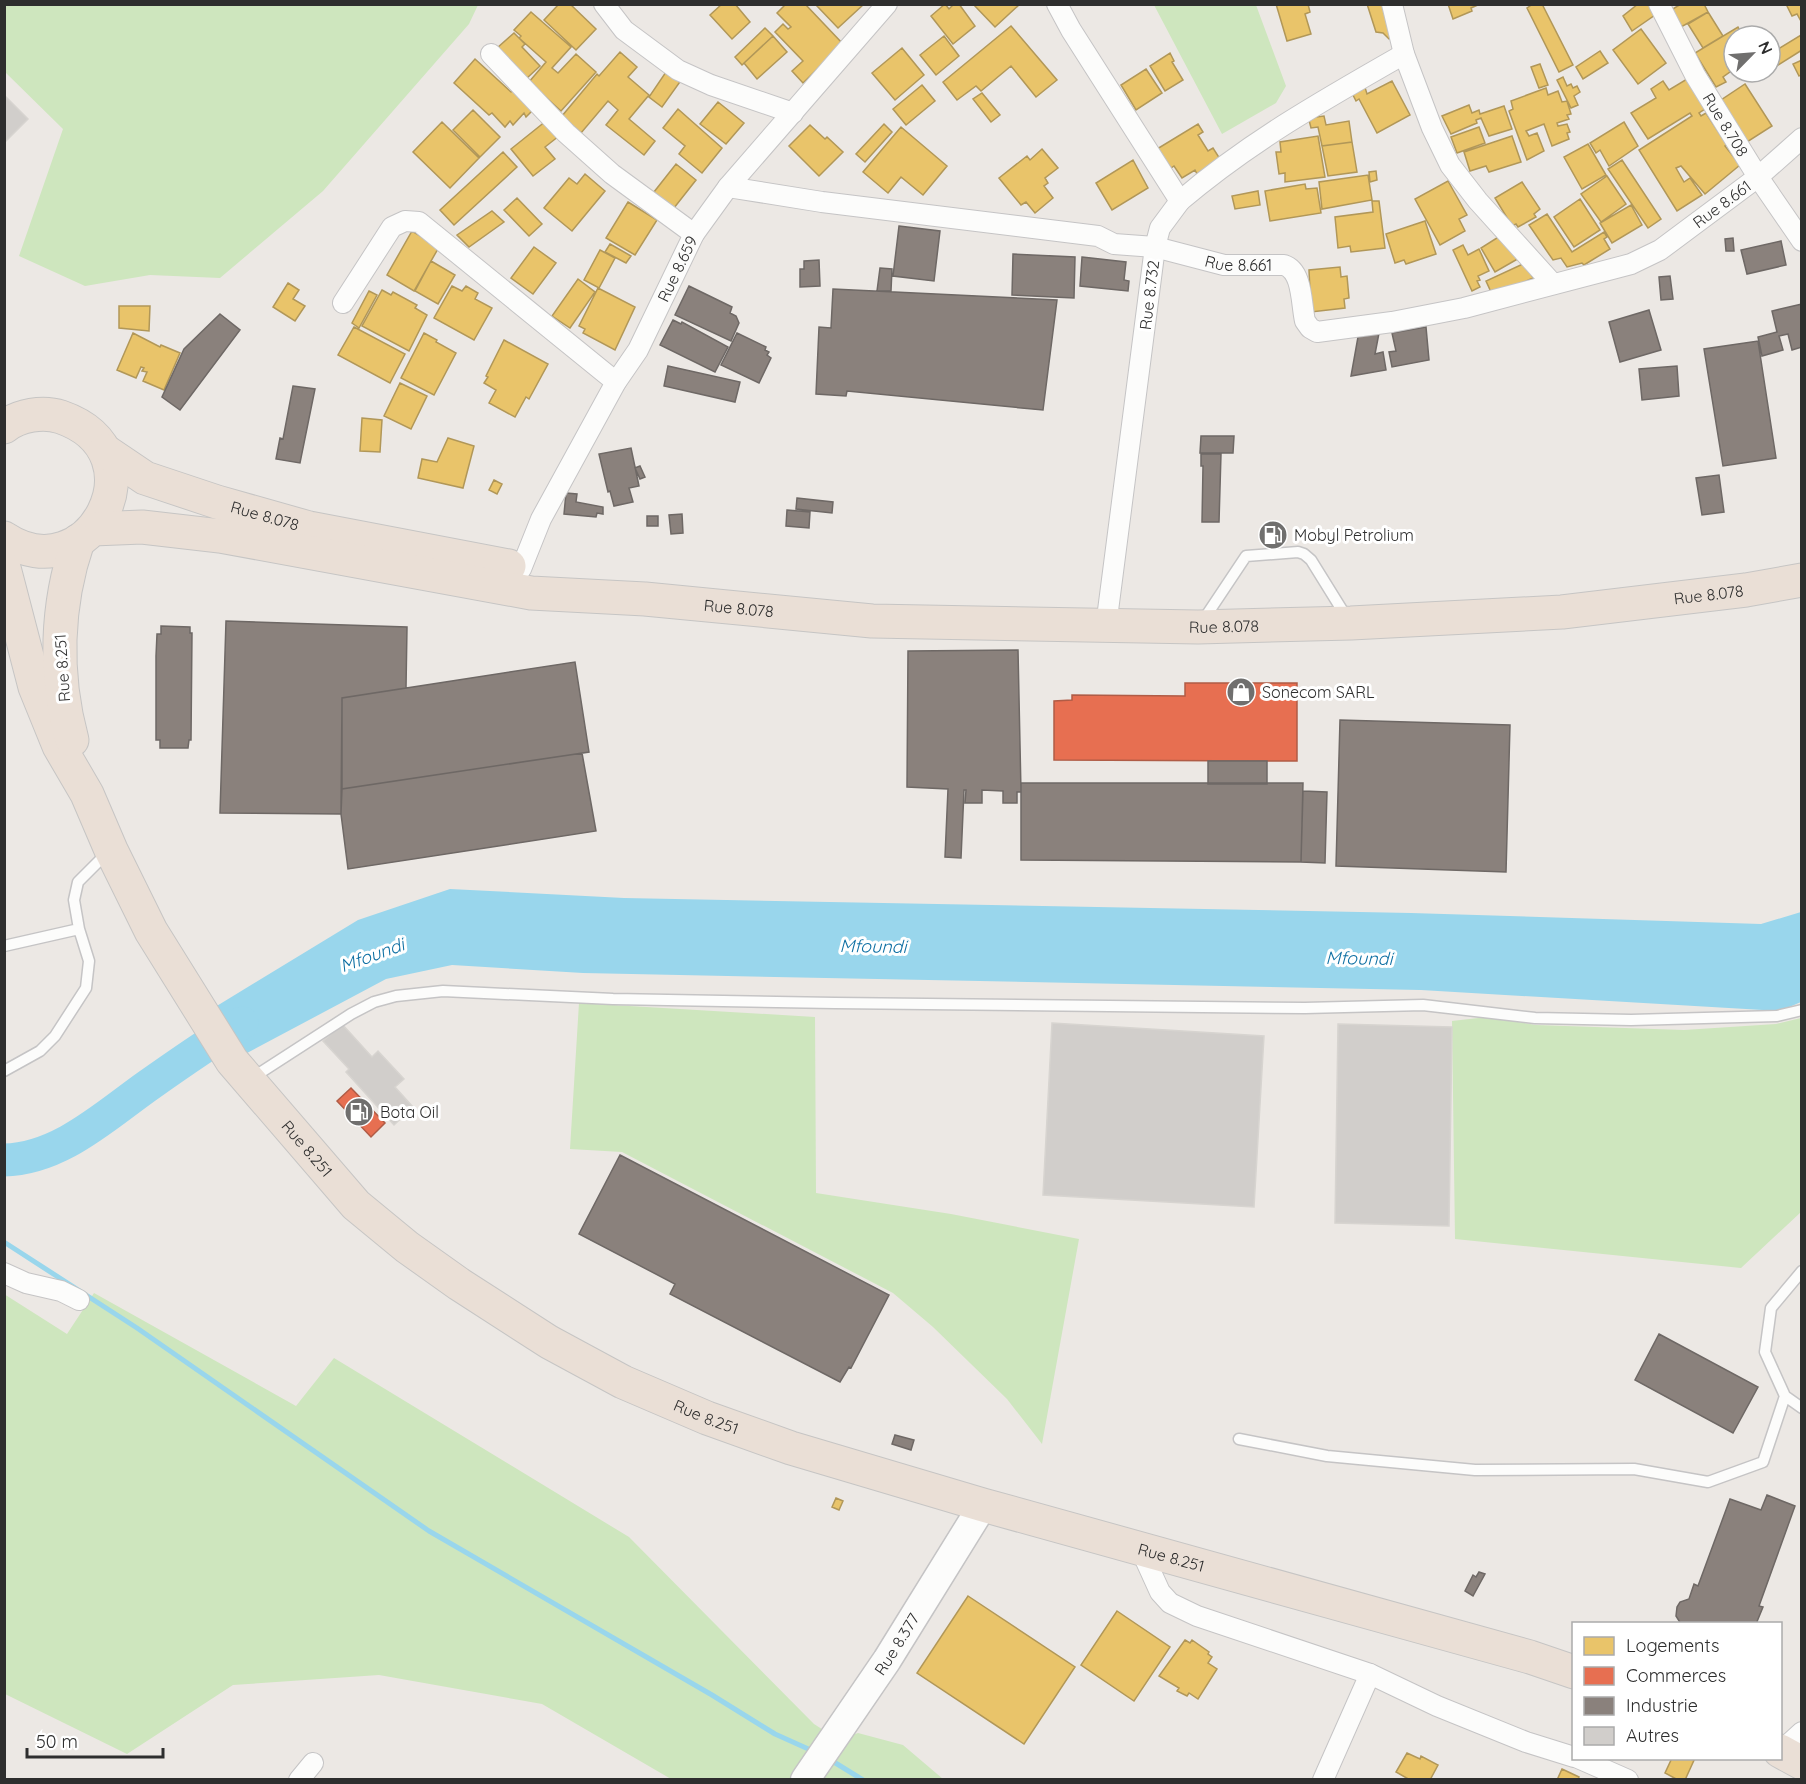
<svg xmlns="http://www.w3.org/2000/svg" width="1806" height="1784" font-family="Quicksand,sans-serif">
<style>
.green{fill:#cee6be}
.water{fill:#99d6ec}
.homes{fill:#e9c46a;stroke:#b19758;stroke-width:1.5}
.shops{fill:#e76f51;stroke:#b05c46;stroke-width:1.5}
.industry{fill:#8a817c;stroke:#6e6865;stroke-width:1.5}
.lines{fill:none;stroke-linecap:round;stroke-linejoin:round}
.stream{stroke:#99d6ec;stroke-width:5}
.river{stroke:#99d6ec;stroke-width:33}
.building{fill:#d1cecb;stroke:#d7d4d0;stroke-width:1.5}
.lane-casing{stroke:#c5c4c5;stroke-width:13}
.street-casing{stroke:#c5c4c5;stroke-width:22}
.secondary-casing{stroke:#c5c4c5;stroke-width:31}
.highway-casing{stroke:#c6c5c4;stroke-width:35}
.lane{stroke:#fcfcfb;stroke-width:10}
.street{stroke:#fcfcfb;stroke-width:20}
.secondary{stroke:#fcfcfb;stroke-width:28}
.highway{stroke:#eadfd6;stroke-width:33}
.labels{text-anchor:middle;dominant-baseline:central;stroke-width:6;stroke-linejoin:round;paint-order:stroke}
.street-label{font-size:16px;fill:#2e2e2e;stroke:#fff}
.poi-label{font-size:16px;fill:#2e2e2e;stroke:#fff;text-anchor:start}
.water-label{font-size:18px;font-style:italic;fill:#0d6fa3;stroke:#fff}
</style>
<rect width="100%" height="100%" fill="#ece8e4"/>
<path class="green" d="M4 5 5 4 478 5 469 24 323 191 220 278 150 275 85 286 19 256 63 129 5 72Z
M1154 5H1256L1286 86 1276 103 1222 134Z
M579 1003 815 1017 816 1193 951 1214 1079 1239 1042 1444 1007 1399 933 1327 893 1293 622 1152 570 1149Z
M1487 1017 1536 1025 1684 1030 1776 1024 1801 1018V1212L1741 1268 1455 1239 1452 1021Z
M94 1293 296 1406 334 1358 629 1537 814 1724 839 1740 858 1733 903 1745 943 1779H671L542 1704 379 1675 233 1685 127 1754 5 1694 4 1294 67 1334Z"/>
<path class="water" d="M450 889 624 898 1411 913 1761 924 1801 912V1002L1780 1011 1421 990 583 973 452 965 386 979 232 1061 202 1015 358 920Z"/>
<path class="homes" d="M559 4H570L596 29 576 50 544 20Z
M722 4H735L750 22 732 39 710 15Z
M786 4H805L843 44 803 83 792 71 803 61 775 32 783 24 788 29 791 27 777 13Z
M819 4H864L838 28 817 6Z
M945 4 949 9 954 4H959L975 26 953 44 931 16Z
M973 4H1020L995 27Z
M1276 4H1308L1310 12 1305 14 1311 34 1287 41Z
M1367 4H1387L1398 36 1389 39 1383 33 1376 32Z
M1448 4H1480L1471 8 1472 11 1453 19Z
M1533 4H1542L1573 65 1559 72 1527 8Z
M1638 4H1649L1655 15 1632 31 1623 16Z
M1681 4H1704L1708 12 1681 27 1671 10Z
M1786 4H1802V23L1797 14 1792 16Z
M531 12 571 47 552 68 558 73 576 54 596 72 561 111 529 82 546 62 519 38 521 36 514 30Z
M1708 12 1723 36 1703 48 1688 24Z
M1011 26 1057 80 1036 97 1011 66 981 91 976 86 957 100 943 82Z
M1738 27 1743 36H1734V69L1723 77 1726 82 1716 87 1695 53Z
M765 28 773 36 742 65 735 57Z
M1641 29 1666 63 1638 84 1613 50Z
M514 33 525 44 522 47 540 66 526 79 497 48Z
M1801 35 1802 50 1775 67 1770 60V54Z
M773 36 787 52 757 79 744 63Z
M944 36 959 56 936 75 920 55Z
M902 48 924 75 895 100 872 73Z
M1600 51 1608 63 1583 79 1576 67Z
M620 52 637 67 628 77 649 95 629 119 655 141 644 155 606 125 618 110 608 101 581 133 562 116 597 74 599 76Z
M1170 53 1174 61 1172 62 1183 80 1165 91 1150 66Z
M475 59 511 92 517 85 536 107 526 117 524 113 513 125 510 121 505 127 492 113 489 115 454 83Z
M1802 60V74L1799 76 1793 64Z
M1540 64 1548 85 1539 88 1531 67Z
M668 69 682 79 662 107 649 97Z
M1146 69 1162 93 1136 110 1121 85Z
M1563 77 1567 86 1571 84 1573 88 1577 86 1580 92 1574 96 1578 105 1571 108 1557 80Z
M1687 79 1705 109 1699 113 1701 116 1706 113 1727 145 1725 146 1740 165 1705 194 1681 166 1676 168 1684 182 1690 178 1702 195 1677 211 1639 150 1692 116 1690 113 1648 139 1631 113 1656 98 1651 89 1663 81 1669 90Z
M1392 81 1410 115 1377 133 1359 99 1356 101 1351 91 1364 84 1367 94Z
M1745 84 1772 126 1747 142 1721 100Z
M922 85 935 101 906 125 893 109Z
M1546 88 1548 95 1558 91 1562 102 1567 101 1571 114 1567 115 1569 119 1557 123 1558 126 1567 124 1570 132 1567 133 1569 139 1552 146 1544 124 1526 131 1529 136 1537 133 1544 151 1527 160 1509 111 1513 109 1511 101Z
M982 93 1000 115 991 122 973 99Z
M718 102 744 123 726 144 700 124Z
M1469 105 1472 113 1479 110 1480 114 1504 106 1512 129 1489 136 1481 118 1476 120 1477 123 1451 134 1442 116Z
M678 109 722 148 702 173 679 154 685 146 663 128Z
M473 110 500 137 480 157 453 130Z
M1316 111 1317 117 1324 116 1326 125 1349 121 1352 142 1322 146 1318 127 1311 128 1308 116Z
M546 121 559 136 545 147 555 159 533 176 511 149Z
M442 122 479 158 450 188 413 152Z
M1624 122 1638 146 1609 166 1600 150 1596 153 1590 143Z
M884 124 892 132 865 162 856 154Z
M1198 124 1203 132 1198 135 1208 151 1213 148 1220 159 1197 174 1195 170 1182 178 1174 166 1171 168 1157 149Z
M810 125 825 139 827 137 843 152 819 176 789 146Z
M901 127 947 166 923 195 901 177 888 193 863 172Z
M1479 127 1485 143 1457 153 1451 137Z
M1318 136 1325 177 1285 182V173L1279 174 1276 152H1281L1280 142Z
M1512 136 1521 162 1489 172 1486 166 1470 171 1464 152Z
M1352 142 1357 172 1328 176 1322 146Z
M1588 144 1606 175 1582 189 1564 157Z
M1042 149 1058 168 1045 178 1048 183 1044 186 1053 198 1035 213 1026 202 1021 205 999 178 1027 156 1030 160Z
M503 152 517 167 454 225 440 210Z
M1133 160 1148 188 1112 210 1096 183Z
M1622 160 1661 219 1648 228 1608 169Z
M676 164 696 180 674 208 654 192Z
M1376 171 1377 180 1370 182 1369 172Z
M585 174 605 191 572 231 544 208 569 178 577 184Z
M1368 175 1372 200 1322 209 1319 182Z
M1607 176 1626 204 1601 222 1581 194Z
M1448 181 1467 215 1459 219 1465 231 1440 245 1415 199Z
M1522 182 1540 209 1534 214 1536 217 1518 227 1516 224 1512 226 1495 198Z
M1305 184 1306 189 1317 188 1321 213 1270 221 1265 191Z
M1258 191 1260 205 1235 209 1232 196Z
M517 198 542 224 529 236 504 210Z
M1580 199 1600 230 1574 247 1554 217Z
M1372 201H1379L1385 248 1351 252 1350 246 1338 248 1335 217 1373 212Z
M628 202 657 220 635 255 606 238Z
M1631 205 1642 225 1612 243 1600 223Z
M492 211 504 222 469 247 457 235Z
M1547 214 1572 252 1604 232 1607 237 1604 239 1610 249 1584 265 1582 263 1567 267 1561 258 1553 260 1529 225Z
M1425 221 1436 254 1406 264 1404 260 1395 263 1386 234Z
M412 231 439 247 414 291 387 275Z
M1500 236 1521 257 1495 272 1481 248Z
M610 244 631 256 626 263 605 252Z
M1463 245 1468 255 1479 249 1489 271 1478 276 1480 280 1477 281 1480 287 1472 291 1453 250Z
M534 247 556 263 533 294 511 278Z
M600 250 615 258 599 288 584 280Z
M431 261 455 275 438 304 415 291Z
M1525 263 1533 278 1506 290 1491 292 1486 281Z
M1340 267 1341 277 1347 276 1349 298 1344 299 1345 308 1311 312 1309 270Z
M578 279 595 292 570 328 552 316Z
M288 283 299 290 293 299 305 306 295 321 273 307Z
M452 286 462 291 466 286 478 293 475 299 492 308 474 340 434 318Z
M598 288 635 307 615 350 583 333 585 329 579 326Z
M382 290 391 295 393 292 417 305 415 308 427 315 409 351 362 326Z
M369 291 377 295 359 328 352 323Z
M119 306H150L149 331 119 328Z
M354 327 405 354 390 383 338 355Z
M133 333 160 347 161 345 180 353 164 390 143 381 147 372 142 371 144 368 141 367 136 378 117 370Z
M424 333 437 340 436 342 456 353 434 395 401 378Z
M504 340 548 364 529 399 526 397 515 417 489 403 496 390 484 383 488 377 486 376Z
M400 383 427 396 411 429 384 416Z
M362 418 382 420 380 452 360 451Z
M448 438 474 446 463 488 418 478 422 459 437 462Z
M494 480 502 484 497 494 489 490Z
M836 1498 843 1501 839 1510 832 1507Z
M968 1596 1075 1667 1024 1744 917 1673Z
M1117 1611 1170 1647 1134 1701 1081 1665Z
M1185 1640 1190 1643 1192 1640 1209 1652 1208 1654 1212 1657 1208 1663 1217 1669 1198 1699 1189 1693 1187 1696 1177 1691 1179 1688 1159 1676Z
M1407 1753 1420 1759 1421 1756 1438 1765 1430 1780H1410L1396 1772Z
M1672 1758H1695L1685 1780H1678L1665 1773Z
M1562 1769 1579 1777 1578 1780H1557Z"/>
<path class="shops" d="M1185 683H1297V761L1054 760V701L1072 700V695L1185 696Z
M351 1088 385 1123 371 1137 337 1101Z"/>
<path class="industry" d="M899 226 940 231 934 281 893 276Z
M1733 238 1734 251H1726L1725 239Z
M1781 241 1786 265 1747 274 1741 250Z
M1013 254 1075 257 1074 298 1012 295Z
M1082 257 1126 262 1124 280 1129 281 1128 291 1080 286Z
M819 260 820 286 800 287V269H804V261Z
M880 268 892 269 891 291H877Z
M1670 276 1673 299 1661 300 1659 277Z
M689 286 732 307 730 313 736 316 739 323 731 341 675 315Z
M833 289 1057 300 1043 410 847 391 846 396 816 394 819 327 831 328Z
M1802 304V347L1792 350 1788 334 1779 336 1783 350 1762 356 1758 337 1777 332 1772 311Z
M1649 310 1661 350 1620 362 1609 322Z
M220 314 240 330 180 410 162 397 184 349Z
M673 320 681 324 682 322 728 347 715 372 660 345Z
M1426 327 1429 360 1392 367 1389 352 1396 351 1392 333Z
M737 333 766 347 765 350 769 352 767 355 771 358 759 383 721 365Z
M1379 333 1375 354 1383 352 1386 370 1351 376 1358 337Z
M1758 341 1776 458 1723 466 1704 349Z
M668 366 740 382 735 402 664 386Z
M1677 366 1679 396 1642 400 1639 369Z
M293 386 315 389 300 463 276 459 280 438 283 439Z
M1201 436H1234L1233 453H1200Z
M631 448 639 486 629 488 633 502 614 506 610 491 608 492 599 454Z
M1201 454H1221L1219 522H1202L1203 466H1201Z
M640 466 645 477 640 479 635 468Z
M1719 475 1724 512 1702 515 1696 478Z
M566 493 577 494 576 502 603 507V514L597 513 596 517 564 514Z
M797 498 833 502 832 513 796 509Z
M787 510 810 512 809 528 786 526Z
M682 514 683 533 671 534 669 515Z
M647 516H658V526H647Z
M226 621 407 627 406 688 342 698 341 814 220 813Z
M161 626 190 627V633H192L191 740H189L188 748H160V740H156V656L157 634H161Z
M1018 650 1021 792H1017V803H1003V791L982 790V803H965L966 790H964L961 858 945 857 948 789 907 787 908 651Z
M575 662 589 752 342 789V698Z
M1340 720 1510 725 1506 872 1336 866Z
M582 753 596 831 348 869 341 814 342 789Z
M1208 761H1267V784H1208Z
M1021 783H1303L1301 862 1021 860Z
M1303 791 1327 792 1325 863 1301 862Z
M620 1155 889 1295 851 1368 849 1367 840 1382 670 1294 675 1284 579 1234Z
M1659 1334 1758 1387 1733 1433 1635 1380Z
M895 1435 914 1440 911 1450 892 1444Z
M1767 1495 1795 1506 1759 1606 1763 1607 1756 1624H1681L1676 1616 1677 1607 1680 1602 1689 1599 1694 1584 1698 1586 1730 1499 1761 1510Z
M1479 1572 1485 1574 1473 1596 1465 1591 1473 1575 1476 1577Z"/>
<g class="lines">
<path class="stream" d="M4 1242 137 1328 429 1531 712 1695 775 1734 815 1752
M829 1759 863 1780"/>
<path class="river" d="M4 1160C59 1159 104 1117 146 1087 177 1065 208 1043 242 1023"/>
</g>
<path class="building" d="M4 95 28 119 4 143Z
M1052 1023 1264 1036 1254 1207 1043 1195Z
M342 1024 372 1057 378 1051 404 1079 395 1087 413 1107 394 1125 346 1072 349 1069 323 1041Z
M1338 1024 1452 1027 1449 1226 1335 1223Z"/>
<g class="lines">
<g class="lane-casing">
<path id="lane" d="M1202 622 1246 556 1298 552 1304 554 1311 560 1347 618
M4 946 79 929
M4 1071 40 1051 55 1036 86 988 89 961 79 929 74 900 78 882 108 852
M252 1078 351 1014 374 1002 396 996 443 991 613 999 835 1003 1305 1008 1423 1005 1535 1018 1631 1020 1777 1016 1802 1010
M1802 1271 1771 1308 1765 1352 1785 1396 1802 1408
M1239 1439 1327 1456 1475 1470 1634 1469 1708 1482 1763 1462 1785 1396"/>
</g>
<g class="street-casing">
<g id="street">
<path d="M604 4 624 30 678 70 711 85 793 113"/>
<path d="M1057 4 1071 30 1180 201 1160 228 1155 247 1106 626"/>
<path d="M1392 4 1404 54 1432 128 1450 165 1478 201 1553 284"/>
<path id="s1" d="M1659 4 1695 75 1758 177 1802 241"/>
<path d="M491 54 566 133 612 174 694 234"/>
<path id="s2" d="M728 187 822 202 1098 236 1114 244 1155 247 1224 265H1284C1303 271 1301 304 1305 321L1310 328 1317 332 1392 322 1464 308 1631 264 1660 250 1758 177 1802 138"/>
<path d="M1180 201C1249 142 1325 99 1404 54"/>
<path d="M343 303 392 227 405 221 419 222 616 382"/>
<path id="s3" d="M521 569 541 519 616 382 638 350 694 234 728 187 887 4"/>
<path d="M4 1273 26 1283 61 1291 79 1300"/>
<path d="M1140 1548 1160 1592 1170 1603 1197 1616 1370 1674 1437 1706 1526 1742 1574 1757"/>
<path d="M1781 1751 1802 1732"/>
<path d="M1578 1758 1628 1780"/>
<path d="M299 1780 313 1763"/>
<path d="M1323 1780 1370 1674"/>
</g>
</g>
<g class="secondary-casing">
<g id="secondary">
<path id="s4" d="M805 1780 887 1660 983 1505"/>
</g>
</g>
<g class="highway-casing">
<g id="highway">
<path d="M4 427C19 415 43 411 61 417 165 453 89 595 4 538"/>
<path id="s5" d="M105 451 145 478 217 502 309 528 509 566"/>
<path id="s6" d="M93 529 142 527 220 536 531 593 645 599 872 621 1198 627 1351 623 1562 612 1746 590 1802 580"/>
<path id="s7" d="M4 568 35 687 59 746 87 794 111 850 151 931 232 1061 356 1205 407 1247 459 1284 549 1342 623 1382 707 1418 791 1448 983 1505 1530 1657 1574 1672"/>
<path d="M72 740C54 674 56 605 78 541"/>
<path d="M1780 1751 1802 1763"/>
</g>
</g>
<use href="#lane" class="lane"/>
<use href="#street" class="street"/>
<use href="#secondary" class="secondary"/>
<use href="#highway" class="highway"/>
</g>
<defs>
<g id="fuel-disc" transform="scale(1.5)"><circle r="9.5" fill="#706f6e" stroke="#fff"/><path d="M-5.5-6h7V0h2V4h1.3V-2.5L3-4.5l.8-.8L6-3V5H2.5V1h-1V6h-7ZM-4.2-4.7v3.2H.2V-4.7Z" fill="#fff"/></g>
<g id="shop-disc" transform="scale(1.5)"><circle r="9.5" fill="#706f6e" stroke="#fff"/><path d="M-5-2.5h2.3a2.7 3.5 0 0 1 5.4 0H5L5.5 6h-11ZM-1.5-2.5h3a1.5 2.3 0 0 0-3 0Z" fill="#fff"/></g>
</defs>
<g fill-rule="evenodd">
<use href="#fuel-disc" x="1273" y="535"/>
<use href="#shop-disc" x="1241" y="692"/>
<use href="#fuel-disc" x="359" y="1112"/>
</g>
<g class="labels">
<g class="street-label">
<text stroke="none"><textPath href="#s1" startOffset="138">Rue 8.708</textPath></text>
<text stroke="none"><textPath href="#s2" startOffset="1074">Rue 8.661</textPath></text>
<text stroke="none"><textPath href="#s2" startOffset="518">Rue 8.661</textPath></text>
<text stroke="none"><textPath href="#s3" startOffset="339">Rue 8.659</textPath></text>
<text transform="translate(1149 295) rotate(-83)">Rue 8.732</text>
<text stroke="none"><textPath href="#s5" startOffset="174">Rue 8.078</textPath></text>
<text stroke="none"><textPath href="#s6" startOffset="1624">Rue 8.078</textPath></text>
<text stroke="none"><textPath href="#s6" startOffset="652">Rue 8.078</textPath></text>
<text stroke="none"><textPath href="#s6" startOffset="1138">Rue 8.078</textPath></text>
<text transform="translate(62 668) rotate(-94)">Rue 8.251</text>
<text stroke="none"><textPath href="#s7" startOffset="662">Rue 8.251</textPath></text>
<text stroke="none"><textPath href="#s7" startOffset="1148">Rue 8.251</textPath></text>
<text stroke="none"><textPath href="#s7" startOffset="1634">Rue 8.251</textPath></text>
<text stroke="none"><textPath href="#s4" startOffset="164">Rue 8.377</textPath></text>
</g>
<g class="poi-label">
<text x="1294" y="535">Mobyl Petrolium</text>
<text x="1262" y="692">Sonecom SARL</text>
<text x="380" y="1112">Bota Oil</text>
</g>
<g class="water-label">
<text transform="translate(873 946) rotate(1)">Mfoundi</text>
<text transform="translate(372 955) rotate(-20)">Mfoundi</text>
<text transform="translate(1359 958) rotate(1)">Mfoundi</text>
</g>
</g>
<rect width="1806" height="1784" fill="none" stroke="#2e2e2e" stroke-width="12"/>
<rect x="1572" y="1622" width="210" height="138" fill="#ffffff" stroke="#ababab" stroke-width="1.5"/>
<rect x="1584" y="1637" width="30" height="18" fill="#e9c46a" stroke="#ababab" stroke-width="1.5"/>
<text x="1626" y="1652" font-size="18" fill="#2e2e2e">Logements</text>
<rect x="1584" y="1667" width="30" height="18" fill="#e76f51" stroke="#ababab" stroke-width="1.5"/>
<text x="1626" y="1682" font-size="18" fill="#2e2e2e">Commerces</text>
<rect x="1584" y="1697" width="30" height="18" fill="#8a817c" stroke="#ababab" stroke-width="1.5"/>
<text x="1626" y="1712" font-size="18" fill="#2e2e2e">Industrie</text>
<rect x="1584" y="1727" width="30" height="18" fill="#d1cecb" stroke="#ababab" stroke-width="1.5"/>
<text x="1626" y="1742" font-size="18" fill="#2e2e2e">Autres</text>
<g transform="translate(1752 54) rotate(65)"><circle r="28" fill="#ffffff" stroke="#ababab" stroke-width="1.5"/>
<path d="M0-4.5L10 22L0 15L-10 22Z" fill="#706f6e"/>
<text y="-9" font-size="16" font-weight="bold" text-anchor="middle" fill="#2e2e2e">N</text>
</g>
<path d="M27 1748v9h136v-9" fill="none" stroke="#2e2e2e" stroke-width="3"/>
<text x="36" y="1748" font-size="18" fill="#2e2e2e" stroke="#ffffff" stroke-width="4.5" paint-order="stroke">50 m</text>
</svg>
